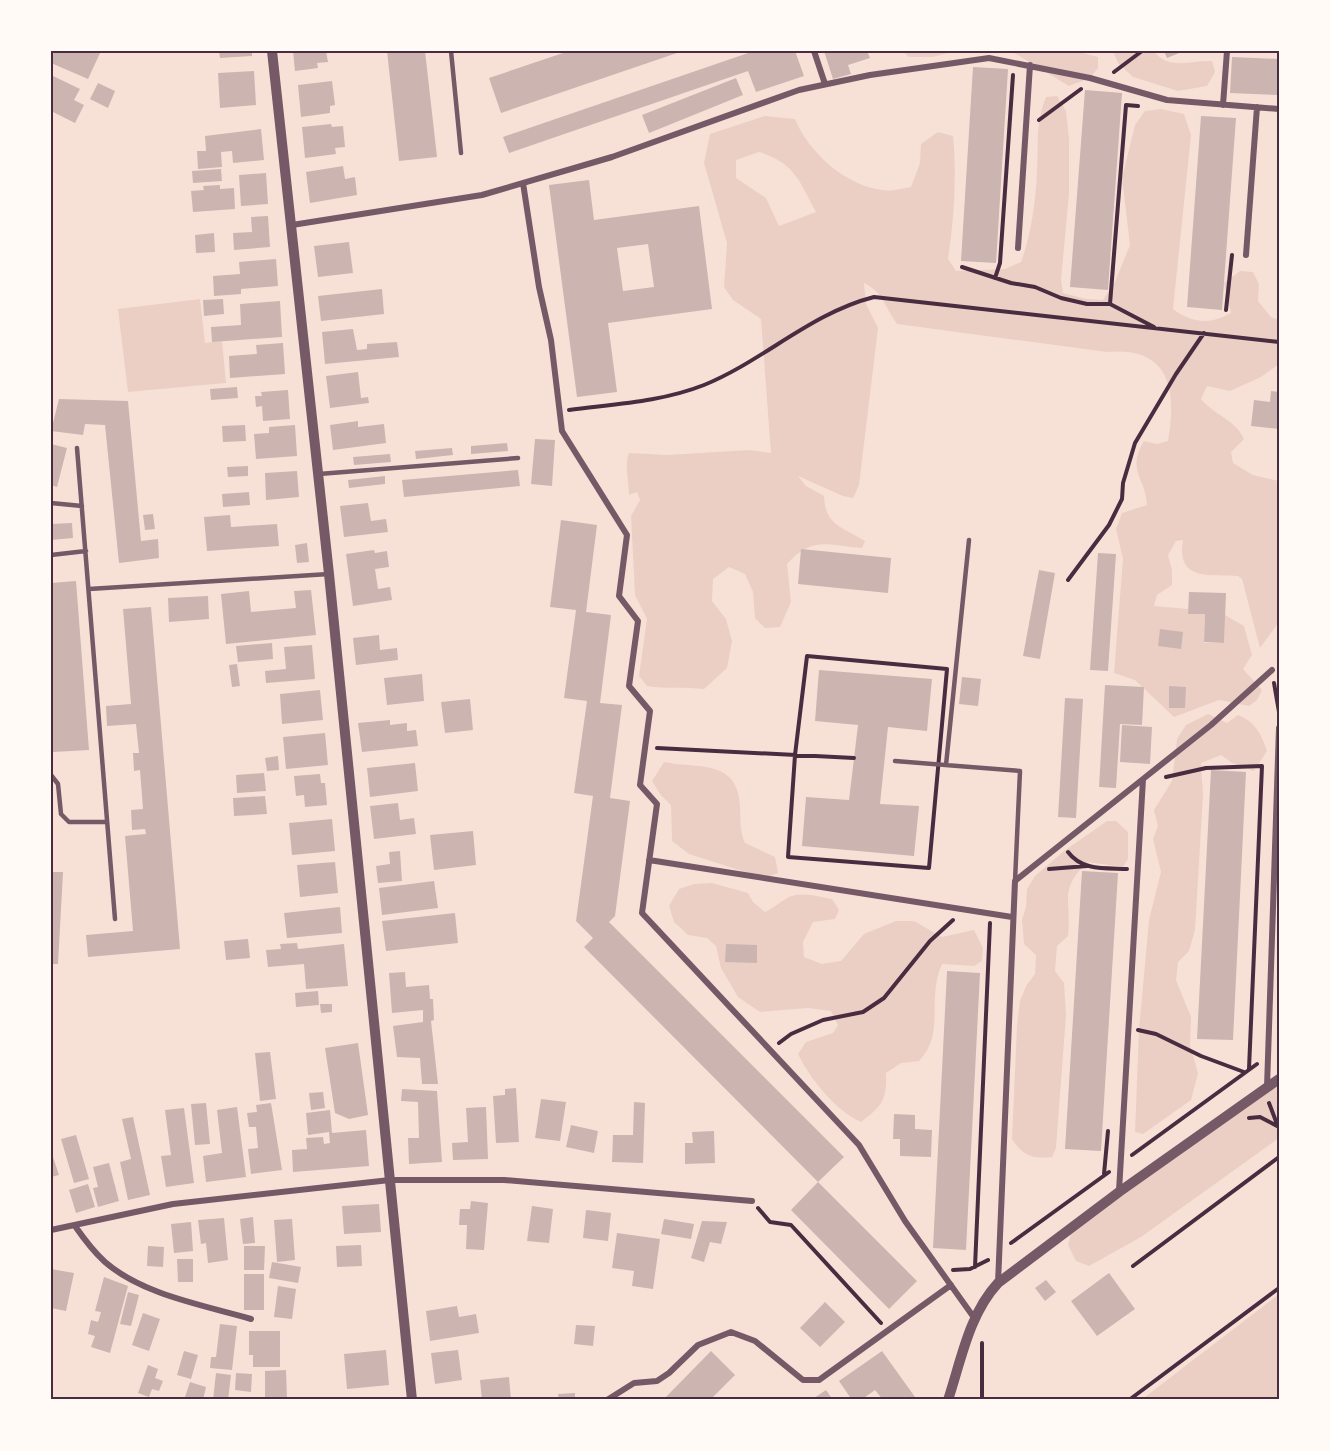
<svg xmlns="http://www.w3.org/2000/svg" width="1330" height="1451" font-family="Ubuntu,sans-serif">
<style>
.green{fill:#ebcfc5;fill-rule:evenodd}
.building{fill:#ccb4b1;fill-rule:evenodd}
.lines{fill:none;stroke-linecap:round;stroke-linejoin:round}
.path{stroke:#4a2c40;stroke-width:4}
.service{stroke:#755966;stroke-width:4.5}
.minor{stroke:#755966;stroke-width:6}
.tertiary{stroke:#755966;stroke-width:10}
.neatline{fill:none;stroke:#4a2c40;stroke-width:2}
</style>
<rect width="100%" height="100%" fill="#f7e1d7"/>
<path class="green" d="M902 51H957L932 57H909Z
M1011 51 1079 52 1098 57V68L1090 78 1069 86Z
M1113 51H1154C1168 71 1191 60 1212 61L1215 72 1207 86 1178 91 1133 77 1118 63Z
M1057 96 1066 111 1069 139V194L1061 280 1063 293 1086 299 1103 300 1115 282 1130 245 1122 178 1135 125 1145 111 1161 109 1184 114 1191 135 1173 309C1192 323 1210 325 1231 313L1224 283 1240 271 1253 272 1259 284 1258 301 1271 317 1279 320V364L1261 377 1230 391 1207 386 1201 399C1214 415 1236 420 1244 439L1231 452 1233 463 1253 475 1279 481V622L1260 648 1242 579 1238 576C1208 574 1176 581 1183 540L1176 541 1168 555 1172 570V585L1157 595 1154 606 1188 609V614H1205L1204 643H1224L1225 615 1244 626 1252 655 1243 669 1262 690 1257 700 1249 706 1219 700 1174 717 1135 680 1114 673 1123 559 1116 529 1122 513 1147 505C1146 478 1126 471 1144 441L1157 444 1168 441C1177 390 1170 346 1107 352L897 324C885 307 883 292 864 283L866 304 878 328 859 485 853 498 843 496 798 476 806 486 824 496C825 526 843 527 865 541L862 548C826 545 813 536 787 564L791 602 780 627 765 628 755 618 753 592 745 574 729 567 713 579 712 601 726 619 732 641 727 668 704 689C684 687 667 689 647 686L639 676 647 619 635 595 631 516 640 500 637 492 629 495C629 480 624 467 629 453L667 455 750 450 771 453 761 319 733 300 724 287 727 243 704 163 710 134 765 116 795 119C809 153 846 186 883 190 892 192 903 188 911 187L920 163 921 144 938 132 953 136C957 177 954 219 948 259L956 271 1005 269 1021 262C1031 235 1036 200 1037 170 1039 141 1035 124 1046 97ZM759 152C795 163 799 181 816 212L779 226 766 198 736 178V160Z
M200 299 205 343 222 341 226 383 128 392 118 309Z
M1208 714 1227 723 1238 715C1255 722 1261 733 1267 751L1254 771 1232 763 1221 755 1201 763 1203 795 1195 930 1189 951 1178 962 1176 980 1191 1017 1190 1045 1198 1073 1191 1100 1143 1134 1135 1132 1139 1030 1149 920 1161 872 1153 839 1158 826 1154 810 1172 781 1177 739 1186 725Z
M664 762C696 769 738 758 740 806 741 820 739 829 745 843L775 857 778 873 764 878 689 854 672 841 671 805 660 794 652 781Z
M1107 821H1116L1128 832V859L1123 867 1087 862C1058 892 1072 898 1068 936L1057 946 1055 971 1064 983 1066 1015 1056 1148 1052 1157C1032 1159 1023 1156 1012 1139L1017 1026 1020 1001 1026 986 1035 974 1036 955 1024 944 1022 920 1026 907 1027 889 1035 876 1064 851Z
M712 883 748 893 753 902 765 912C774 908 781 901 789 897 802 891 820 897 832 899L839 910 835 919 813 922 803 942 804 957 822 964 841 961 864 934 896 921H914L942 937 974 930 983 948 982 961 974 966 942 964C926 999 946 1033 919 1061L901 1063 886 1073C887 1100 882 1106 861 1122 836 1111 810 1079 798 1054L806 1042 833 1033 838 1025 831 1011 808 1008 760 1012 738 997 721 968 716 946 707 938 688 935 674 922 669 906 679 889 694 884Z
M1279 1077V1138L1141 1237 1089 1266 1076 1261 1068 1245 1073 1227Z
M1279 1294V1400H1141Z"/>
<path class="building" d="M54 51H101L88 79 51 63Z
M219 51H252V56L220 58Z
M293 51H326L328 62 317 63 318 68 295 71Z
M387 51H425L437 157 399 161Z
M569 51H683L501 113 489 78Z
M754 51H795L804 76 756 92 748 71 509 153 503 137Z
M824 51H867L870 58 848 65 851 74 833 79Z
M1164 51H1184L1167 58Z
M1232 57 1279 59V95L1230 93Z
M973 67 1008 69 996 263 961 261Z
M254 71 256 105 220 108 218 73Z
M51 75 80 89 74 100 84 105 75 123 51 111Z
M736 78 743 95 649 133 642 115Z
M332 81 335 105 330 106V113L301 117 298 85Z
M98 83 115 91 108 108 90 99Z
M1085 90 1122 93 1108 290 1070 287Z
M1201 116 1236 118 1222 310 1187 307Z
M331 124 332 127 343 126 345 147 335 148 336 154 305 158 302 127Z
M261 129 264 160 233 163 232 151 221 152 222 167 198 169 197 151H206L205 136Z
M343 166 345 179 355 177 357 195 310 203 306 172Z
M221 169 222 181 193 183 192 171Z
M266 173 268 204 241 206 239 175Z
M589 180 594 220 699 206 712 309 608 323 617 392 577 397 549 185ZM648 244 654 287 623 291 617 248Z
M220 185V189L234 188 235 209 193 212 191 191 204 190 203 186Z
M268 216 270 247 234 250 233 233 252 232 251 217Z
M214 233 215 252 196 253 195 235Z
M349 242 353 273 318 277 314 246Z
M276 259 278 286 241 289V294L214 296 213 276 240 274 239 262Z
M382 289 384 314 321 321 318 296Z
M223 299 224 314 204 316 203 300Z
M280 301 282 337 212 342 211 327 241 325 240 304Z
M353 329 357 350 367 349V344L397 342 399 357 325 364 322 332Z
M283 343 285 374 230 378 229 356 257 354 256 345Z
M358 372 361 398 368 397 369 403 330 408 326 376Z
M237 387 238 398 211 400 210 389Z
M288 390 290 419 263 421 262 406 256 407 255 396H262L261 392Z
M1271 391 1279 392V429L1251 426 1254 400 1270 402Z
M59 399 128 401 141 541 158 539 159 558 119 563 105 425 85 424 83 435 51 431Z
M358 421V427L384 424 386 443 333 450 330 425Z
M245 425 246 441 223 442 222 426Z
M295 425 297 456 256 459 254 434 269 433V427Z
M535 439 555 440 552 486 531 484Z
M507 443 508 451 471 454V446Z
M51 444 67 448 57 487 51 485Z
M452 448 453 455 416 459 415 451Z
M390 454 391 462 354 465 353 457Z
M248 466V476L228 477 227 467Z
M518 470 520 486 404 497 402 480Z
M297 471 299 497 266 500 265 473Z
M385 476V484L349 488 348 480Z
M249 492 250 505 223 507 222 494Z
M368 503 371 521 386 519 388 532 344 537 340 506Z
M153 514 155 529 145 530 143 515Z
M230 515 231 527 277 524 279 546 207 551 204 517Z
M561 520 597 525 586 612 611 615 600 703 622 705 610 798 630 801 615 916 609 922 844 1157 818 1182 584 947 593 938 576 921 593 796 574 793 587 701 564 698 576 610 550 607Z
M72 523 73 538 51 540V524Z
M307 543 309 562 297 563 295 545Z
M801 549 891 558 888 593 798 584Z
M374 550 375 553 387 551 389 567 375 569 378 589 390 587 392 600 353 606 346 554Z
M1098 553 1116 554 1108 671 1090 670Z
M1039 570 1055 573 1040 659 1023 656Z
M76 581 89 750 53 752 51 583Z
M311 590 316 635 226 644 221 594 249 591 251 612 296 608 294 591Z
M1189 592 1226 593 1224 643 1204 642 1205 614H1188Z
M208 596 209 619 169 622 168 598Z
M151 607 180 949 88 957 86 935 133 931 125 836 146 834 145 829 132 830 131 810 143 809 140 770 134 771 133 753H139L136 724 107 726 106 706 131 704 123 609Z
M1160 629 1183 632 1181 649 1158 646Z
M379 635 380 650 397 648 398 660 356 665 353 638Z
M272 643 273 659 238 662 236 646Z
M312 645 315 679 266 683 265 671 286 669 284 647Z
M237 664 240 686 232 687 229 665Z
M819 670 932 679 927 731 888 727 880 804 919 806 914 856 802 846 806 797 849 800 858 725 815 721Z
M422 674 424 701 387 705 384 678Z
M962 677 981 679 978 706 959 704Z
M1105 685 1144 687 1142 725 1120 724 1116 788 1099 787Z
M1169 686 1186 687 1185 708H1169Z
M320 690 323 720 282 724 280 694Z
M1065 698 1083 699 1076 818 1058 817Z
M470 699 473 730 445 733 441 702Z
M390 720V725L407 723V731L416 730 418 746 362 752 358 723Z
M1122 725 1152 727 1150 764 1120 762Z
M325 733 328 765 286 769 283 737Z
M278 756 279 770 267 771 265 758Z
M415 763 418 791 370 797 367 768Z
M1211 770 1246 772 1233 1040 1197 1039Z
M264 773 266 791 237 793 236 775Z
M320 774 321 783H325L327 805 305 807 304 795 296 796 294 776Z
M265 796 267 814 234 816 233 798Z
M398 803 400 820 414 818 416 834 374 839 370 806Z
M332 819 335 851 292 855 289 823Z
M473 831 476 865 434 870 430 835Z
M400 851 402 881 378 883 376 866 390 864 389 852Z
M335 862 338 893 300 897 297 865Z
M1082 871 1118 873 1101 1151 1065 1149Z
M51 872H63L58 964H51Z
M434 881 438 908 382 915 379 888Z
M340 907 342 933 287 938 284 913Z
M455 913 458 943 386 951 382 921Z
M248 939 250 958 226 960 224 941Z
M297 943 298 949 344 944 348 986 306 989 304 964 268 967 266 950 281 949 280 944Z
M726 944 757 945V963L725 962Z
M947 971 980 973 966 1250 933 1248Z
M405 972 406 987 429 985 430 999H433L434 1020 431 1021 438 1084H422L420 1058 397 1057 393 1026 423 1022V1010L392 1013 389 973Z
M318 991 319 1005 296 1007 295 993Z
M320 1004H332V1012L321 1013Z
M358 1043 368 1115 349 1119 335 1113 325 1048Z
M270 1052 276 1099 260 1101 255 1053Z
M516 1088 519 1142 496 1143 493 1096 505 1095V1089Z
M402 1089 437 1091 442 1162 409 1164 408 1138H419L418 1102 401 1101Z
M323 1092 325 1108 311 1110 309 1093Z
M541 1099 566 1102 560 1141 535 1138Z
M634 1102 645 1103 643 1163 612 1162 613 1135H633Z
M206 1103 210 1144 195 1145 191 1104Z
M271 1103 282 1170 251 1174 248 1149 258 1148 256 1127H249L247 1113 257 1112 256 1105Z
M237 1107 246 1177 206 1182 203 1156 222 1153 217 1110Z
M486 1107 488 1159 453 1160 452 1143 468 1142 466 1108Z
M184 1108 194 1183 166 1187 161 1156 171 1155 165 1110Z
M330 1110 332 1133 366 1130 369 1166 293 1172 292 1150 307 1149 306 1138 323 1137 324 1144 330 1143 329 1132 308 1135 306 1113Z
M894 1114 915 1115V1129L932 1130 931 1157 900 1156V1139H893Z
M133 1117 150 1195 128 1200 120 1162 131 1159 122 1119Z
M571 1125 598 1131 594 1153 566 1147Z
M714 1131 715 1163 685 1164V1143H693L692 1132Z
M76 1135 89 1179 74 1183 61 1139Z
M51 1151 59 1175 51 1177Z
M109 1163 119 1201 98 1207 93 1188 98 1187 93 1167Z
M818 1182 917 1281 889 1309 791 1210Z
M88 1184 95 1207 76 1213 69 1190Z
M471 1201 488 1203 484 1250 466 1249 467 1225H459L460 1209H470Z
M379 1204 381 1232 344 1234 342 1206Z
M532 1206 553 1209 549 1243 527 1241Z
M586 1210 611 1213 608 1241 583 1238Z
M253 1217 255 1243 243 1244 240 1219Z
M224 1218 228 1260 208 1263 206 1243 201 1244 198 1220Z
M292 1219 295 1260 277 1262 274 1220Z
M664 1219 694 1224 691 1239 661 1234Z
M702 1221 727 1222 721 1244 710 1242 704 1262 691 1258Z
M191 1222 193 1251 174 1253 171 1224Z
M617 1233 660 1239 653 1289 632 1286 634 1271 612 1268Z
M361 1245 362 1266 337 1267 336 1246Z
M148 1246 164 1247 163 1267 147 1266Z
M244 1246H265L264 1270H244Z
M177 1259H193V1282H178Z
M272 1262 301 1267 298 1283 269 1278Z
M51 1269 74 1273 66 1311 51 1308Z
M1109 1273 1135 1309 1097 1336 1071 1301Z
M244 1274H264V1310H244Z
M104 1277 128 1286 110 1353 91 1347 95 1336 88 1334 91 1320 98 1322 101 1312 95 1311Z
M1046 1280 1056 1292 1045 1301 1035 1288Z
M278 1286 296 1289 292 1319 274 1317Z
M128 1292 139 1295 131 1326 120 1324Z
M825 1302 845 1322 820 1347 800 1328Z
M457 1306 459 1317 476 1314 479 1333 430 1341 426 1311Z
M143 1313 160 1319 149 1351 132 1345Z
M220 1324 237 1326 232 1370 210 1368 211 1357H216Z
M576 1325 595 1326 593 1346 574 1344Z
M249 1331H280V1367H253V1355H249Z
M386 1350 389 1385 347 1389 344 1354Z
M458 1350 462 1380 435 1384 431 1353Z
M184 1351 198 1355 191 1379 177 1375Z
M711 1351 735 1375 710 1400H663Z
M882 1351 915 1397 911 1400H883L875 1390 861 1400H852L839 1381Z
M148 1365 158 1369 155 1378 163 1381 159 1391 152 1389 149 1397 138 1393Z
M286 1370 287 1399H265V1371Z
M216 1373 231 1375 228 1400H213Z
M236 1373 252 1374 251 1392 235 1390Z
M509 1377 511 1400H482L480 1380Z
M190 1382 206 1387 203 1400H184Z
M826 1390 833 1400H811Z
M575 1393V1400H559L558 1394Z"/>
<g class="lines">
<path class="path" d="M1114 72 1142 51
M1039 120 1081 89
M962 267 1011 283 1035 287 1061 298 1087 304H1110L1154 327
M995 278 1000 263 1013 75
M1110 304 1126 105 1138 106
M1226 310 1232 255
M569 410C614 404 661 402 704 385 763 361 811 313 874 297L1279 342
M1068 580 1109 525 1122 499 1123 483 1135 443 1176 374 1204 333
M807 656 947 669 929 868 788 857 795 755Z
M1274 683 1279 712
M657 748 854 758
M1166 777 1206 768 1262 766 1249 1069
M1068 852C1082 871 1105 868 1127 869
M1049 869 1087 866
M1138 1030 1156 1034 1201 1056 1244 1072
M779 1043 791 1034 823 1020 863 1012 884 998 930 941 953 920
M1269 1103 1277 1124
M1249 1118 1260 1117 1279 1127
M1132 1155 1257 1064
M1104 1174 1108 1131
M758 1208 770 1222 791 1225 881 1323
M1011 1243 1109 1172
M1133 1266 1279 1157
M975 1267 990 923
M953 1270 970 1269 988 1260
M982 1343V1400
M1129 1400 1279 1288"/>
<path class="service" d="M451 51 461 153
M77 448 115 919
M319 474 518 458
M51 503 82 506
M51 555 86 551
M89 589 329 574
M895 761 1020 771 1015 881
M946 765 969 540
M51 775 58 784 61 814 69 822H107"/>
<path class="minor" d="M814 51 825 84
M1223 105 1227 51
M523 183 539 287 551 340 562 431 627 535 619 596 638 621 629 686 650 711 640 785 657 804 642 913 859 1145 905 1221 975 1319
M292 225 482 195 612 157 799 90 870 75 989 58 1090 78 1167 100 1279 109
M1018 248 1030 65
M1246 255 1257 107
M649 860 1012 917
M1267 1087 1279 728
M1119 1191 1143 779 1211 725 1272 670
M75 1226C84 1239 93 1251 105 1262 143 1295 203 1305 251 1319
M51 1230 173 1204 390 1180H504L752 1201
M998 1283 1015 881 1143 779
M607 1400 634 1383 657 1381 669 1373 698 1345 731 1332 755 1341 803 1380H819L951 1285"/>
<path class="tertiary" d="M272 51 329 574 412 1400
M948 1400C961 1361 969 1314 998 1283L1119 1192 1279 1079"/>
</g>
<rect width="1330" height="1451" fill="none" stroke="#fffaf5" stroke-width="105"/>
<rect x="52" y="52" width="1226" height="1346" class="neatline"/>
</svg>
